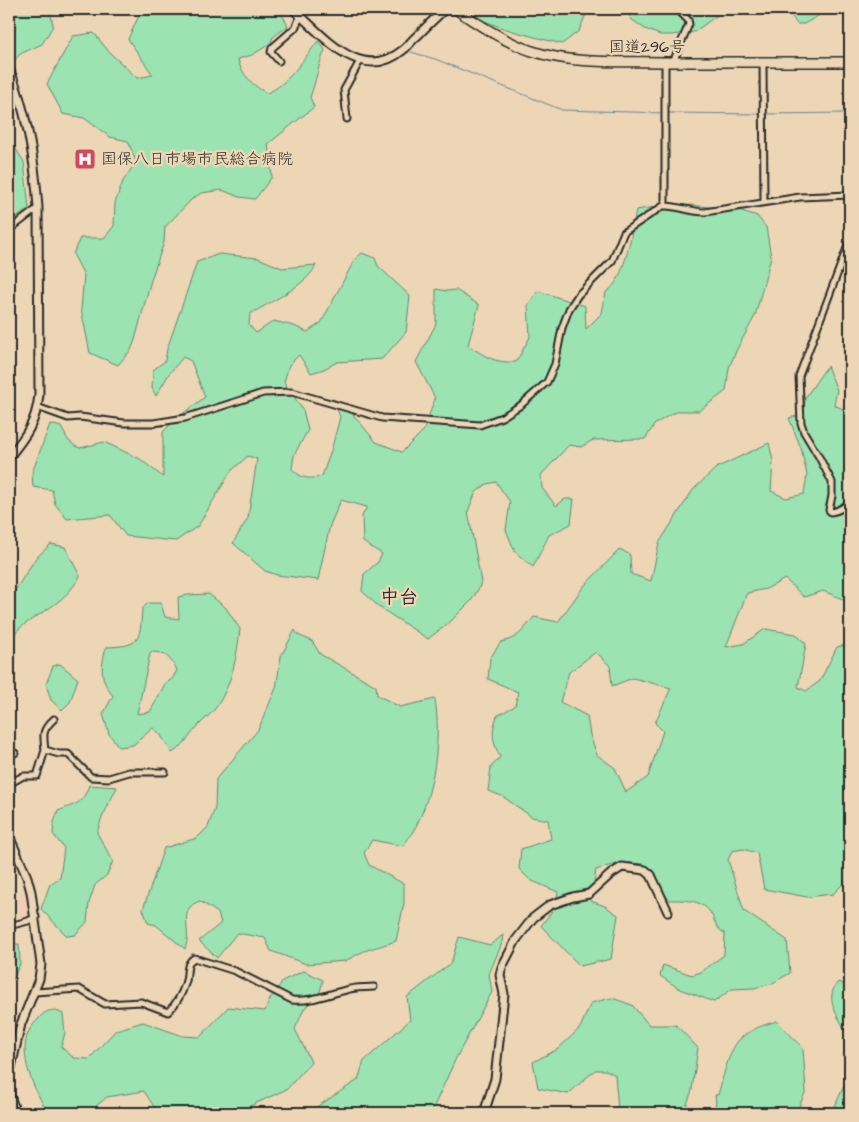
<svg xmlns="http://www.w3.org/2000/svg" width="859" height="1122" font-family="'Architects Daughter','Klee One',sans-serif">
<style>
.built{fill:#f0cfb6}
.green{fill:#9be3b1;stroke:#63876e;fill-rule:evenodd}
.lines{fill:none;stroke-linecap:round;stroke-linejoin:round}
.stream{stroke:#63849c;stroke-width:1}
.street-casing{stroke:#2b2b2b;stroke-width:9}
.secondary-casing{stroke:#2b2b2b;stroke-width:11}
.highway-casing{stroke:#2b2b2b;stroke-width:12}
.street{stroke:#ecd6b5;stroke-width:5}
.secondary{stroke:#ecd6b5;stroke-width:7}
.highway{stroke:#ecd6b5;stroke-width:9}
.labels{text-anchor:middle;dominant-baseline:central;stroke-width:5;stroke-linejoin:round;paint-order:stroke}
.street-label{font-size:16px;fill:#2b2b2b;stroke:#ecd6b5}
.poi-label{font-size:16px;fill:#2b2b2b;stroke:#ecd6b5;text-anchor:start}
.quarter-label{font-size:19px;font-weight:bold;fill:#2b2b2b;stroke:#ecd6b5}
</style>
<rect width="100%" height="100%" fill="#ecd6b5"/>
<filter id="ink" filterUnits="userSpaceOnUse"><feTurbulence type="fractalNoise" baseFrequency=".02" numOctaves="2"/><feDisplacementMap in="SourceGraphic" scale="10" xChannelSelector="R" yChannelSelector="G"/><feConvolveMatrix kernelMatrix="1 2 1 2 8 2 1 2 1" color-interpolation-filters="sRGB"/></filter>
<g filter="url(#ink)">
<path class="built" d="M9 879 14 895 27 892 31 915 9 922Z"/>
<path class="green" d="M9 9H50L53 26 42 44 20 54 12 63 9 55Z
M142 9H276L283 16 288 26 273 37 270 44 252 55 238 59C240 73 255 88 267 93 289 84 304 58 318 41L325 50C318 66 316 81 310 97L314 107 268 144 272 177 255 199 239 197 222 190 201 193 191 200 165 227 164 242 151 280 135 340 131 350 118 365 90 353 81 309 84 275 73 254 80 238H104L114 226 115 203 123 181 136 162 128 141 110 137 84 118 63 114 47 84 73 36 94 33 110 53 137 78 153 75 128 39Z
M462 9H588L579 31 562 44C528 35 491 28 462 9Z
M627 9H726L694 32 671 35H660L645 29 631 19Z
M792 9H830L804 24H797L790 14Z
M9 138 24 162 29 208 9 224Z
M690 205 739 210 757 216 766 227 771 257 755 316 737 349 729 368 726 391 699 411H680L671 414 655 424 645 439 593 440 581 447 569 445 541 475 542 488 556 506 565 499H574L571 524 549 535 533 567 515 552 506 530 510 502 496 482 487 484 476 492 468 511 481 582 479 588 471 601 451 621 428 639 379 607 362 591 364 574 378 562 382 554 363 542 362 516 367 507 341 500 330 525 318 580 277 575 265 571 233 543 248 518 257 459 248 456 231 471 198 526 176 541 126 536 110 515 67 519 55 504 52 490 33 487 32 473 50 424 61 427 68 440 75 446 80 448 104 442 140 459 163 477V432L177 418 205 397 191 361 183 357 169 374 156 396 152 388 153 370 165 361 167 349 197 262 219 254 258 258 282 268 316 265C309 284 267 304 250 314L249 325 256 333 274 321 294 326 307 332 321 323 355 259 362 253 375 258 378 266 410 296 406 332 382 359 337 362 324 369 311 373 299 355 289 365 284 382 303 410 308 430 294 455 292 469C302 479 309 480 322 476L331 451 340 417 333 399 345 405 376 442 402 452 424 430 435 398 416 362 436 324V289L447 291 456 290 479 305 468 345C486 357 494 363 516 362L530 337 528 305 538 291 585 306 586 329 602 313 606 292C625 282 632 230 636 210L663 206Z
M827 366 837 390 834 405 850 412V599L845 600 823 591 804 597 785 579 766 589 747 593 726 647 743 644 765 629 796 634 806 644 798 687 806 691 820 681 837 647 850 644V775L846 776 850 783V865L848 866 847 880 833 894 807 897 764 889 757 853 743 849 732 851 728 860 744 911 787 940 790 973 771 984 754 988 732 989 714 1002 680 989 660 976 663 965 692 975 701 972 724 955 725 934C714 927 716 921 710 912 701 899 682 900 669 900L644 864C622 862 616 863 596 870L591 901 605 906 618 915 611 959 580 966 541 926 555 907 558 892 530 880 519 869 521 849 551 839 548 820 532 817 502 796 488 791 491 767 500 757C492 741 491 732 497 716L515 706 518 692 488 679 490 658 501 642C518 639 523 630 534 617L558 622 584 586 620 549 630 555 631 574 651 581 659 543 693 490 716 468 769 443 773 461 771 491 786 498 804 494 807 475 801 448 789 418 804 414 805 398ZM596 652 610 666 612 686 633 678 671 688 655 723 663 731 648 777 626 792 615 768 597 755 590 735 587 716 560 702 569 672Z
M51 544 65 547 80 576C66 602 44 610 21 627 16 631 13 638 9 643V600L35 559Z
M209 594 226 608 240 629C237 656 232 684 217 706 212 714 204 719 198 726 189 736 184 746 172 753L160 734 153 728 133 745 119 747 109 734 103 714 113 696C99 678 101 667 106 647 140 646 140 642 142 609L148 603H161L165 617 179 619 178 597 188 595ZM152 652C166 652 171 659 177 670L173 678 165 684 150 712 137 714 150 654Z
M295 630 298 635 312 641 320 654 376 686 377 695 400 707 435 699C441 735 435 786 419 820 415 829 409 838 403 846L372 840 364 853 369 865 404 884V903L396 941 364 951 345 961 306 964 271 951 265 938 237 933 217 958 199 941 221 923 218 913 200 901C176 909 193 929 185 949L156 925 148 923 143 909 164 848 197 838 208 827 215 808 216 779 258 730 276 688 281 656Z
M60 664 78 679 70 702 62 710 51 700 46 684 53 666Z
M89 785 117 787 101 820 97 833 113 861 107 875 95 885 89 903 87 922 75 935 67 936 41 909 50 884 60 878 64 848 53 834 54 822 58 811C77 803 82 805 89 785Z
M503 935 502 943 489 974 492 992 456 1058 431 1113H301L312 1110 358 1080 364 1061 410 1020 407 997 451 963 459 937 490 945Z
M19 944 20 964 9 988V945Z
M304 971 323 980 320 992 304 1009 295 1029 311 1062 287 1089 235 1113H158L144 1091 107 1097 88 1113H48C35 1091 16 1054 30 1029 32 1025 37 1021 40 1017 47 1009 54 1009 63 1014L65 1033 61 1047 74 1058 89 1059 116 1030 143 1022 183 1036 200 1037 228 1007 265 1011 271 997 284 980Z
M838 982 850 986V1057C850 1051 850 1043 848 1037 841 1018 822 1001 838 982Z
M612 998 632 1005 649 1025H676L698 1048 692 1090 684 1113H616L618 1109 615 1075 606 1070H595L568 1094 538 1088 533 1062 558 1049 580 1028 591 1003Z
M777 1021 803 1048 806 1091 796 1113H712L716 1104 715 1095H718C722 1081 729 1050 739 1040 749 1029 764 1025 777 1021Z
M850 1072V1113H832Z"/>
<g class="lines">
<path class="stream" d="M411 52 435 59 562 110 664 113
M668 113 762 114
M766 114 850 113"/>
<g class="street-casing">
<path id="street" d="M279 61 271 52 272 48 295 28 301 15
M665 62V206
M673 62 689 24 688 20 677 9
M763 62 764 202
M347 119 344 90 360 61
M9 230 38 208
M850 240 799 376 801 423 804 432 819 457 832 482V496L829 510 831 512C839 511 845 507 850 501
M37 407 68 418 80 417 124 423H154L185 418 263 393 292 392 382 418 480 425 502 417 521 405 547 382 555 364 562 328 569 309 578 295 612 261 624 232 663 206C676 205 690 212 705 212L800 197 850 195
M45 750C43 734 42 730 54 719
M9 754 15 753
M9 784 23 776H37L45 750 59 754H68L91 777 109 778 129 772H165
M9 926 28 921 36 917
M35 992 79 989 105 1004 141 1002 168 1012C176 1004 182 994 185 984 189 974 184 965 194 958L235 971 292 1000C311 1002 328 994 346 990 355 987 365 988 374 987"/>
</g>
<g class="secondary-casing">
<path id="secondary" d="M293 9C323 35 361 85 403 50 408 46 412 40 417 36 426 27 435 18 445 9
M9 68C27 112 35 161 38 208L39 395C36 423 26 436 9 457
M9 836 27 877 31 892 41 964 39 979 21 1024 9 1076
M9 1093 16 1113
M484 1113 495 1079 504 994 500 975 502 967 516 940 533 918 550 905 573 897 589 894 611 874 622 867 645 870 651 875 668 912"/>
</g>
<g class="highway-casing">
<path id="highway" d="M456 9C480 26 505 42 532 51 574 65 621 61 664 62 726 62 788 62 850 62"/>
</g>
<use href="#street" class="street"/>
<use href="#secondary" class="secondary"/>
<use href="#highway" class="highway"/>
</g>
</g>
<defs>
<g id="hospital-square" transform="scale(1.125)"><rect x="-9" y="-9" width="18" height="18" rx="4" fill="#d1495b" stroke="#ecd6b5"/><path d="M-5-5h3v3.5h4V-5h3V5h-3V1.5h-4V5h-3Z" fill="#fff"/></g>
</defs>
<g fill-rule="evenodd">
<use href="#hospital-square" x="85" y="159"/>
</g>
<g class="labels">
<g class="street-label">
<text x="647" y="47">国道296号</text>
</g>
<g class="poi-label">
<text x="101" y="159">国保八日市場市民総合病院</text>
</g>
<g class="quarter-label">
<text x="399" y="597">中台</text>
</g>
</g>
<rect width="859" height="1122" fill="none" stroke="#ecd6b5" stroke-width="30"/>
<rect x="15" y="15" width="829" height="1092" fill="none" stroke="#2b2b2b" stroke-width="2" filter="url(#ink)"/>
</svg>
